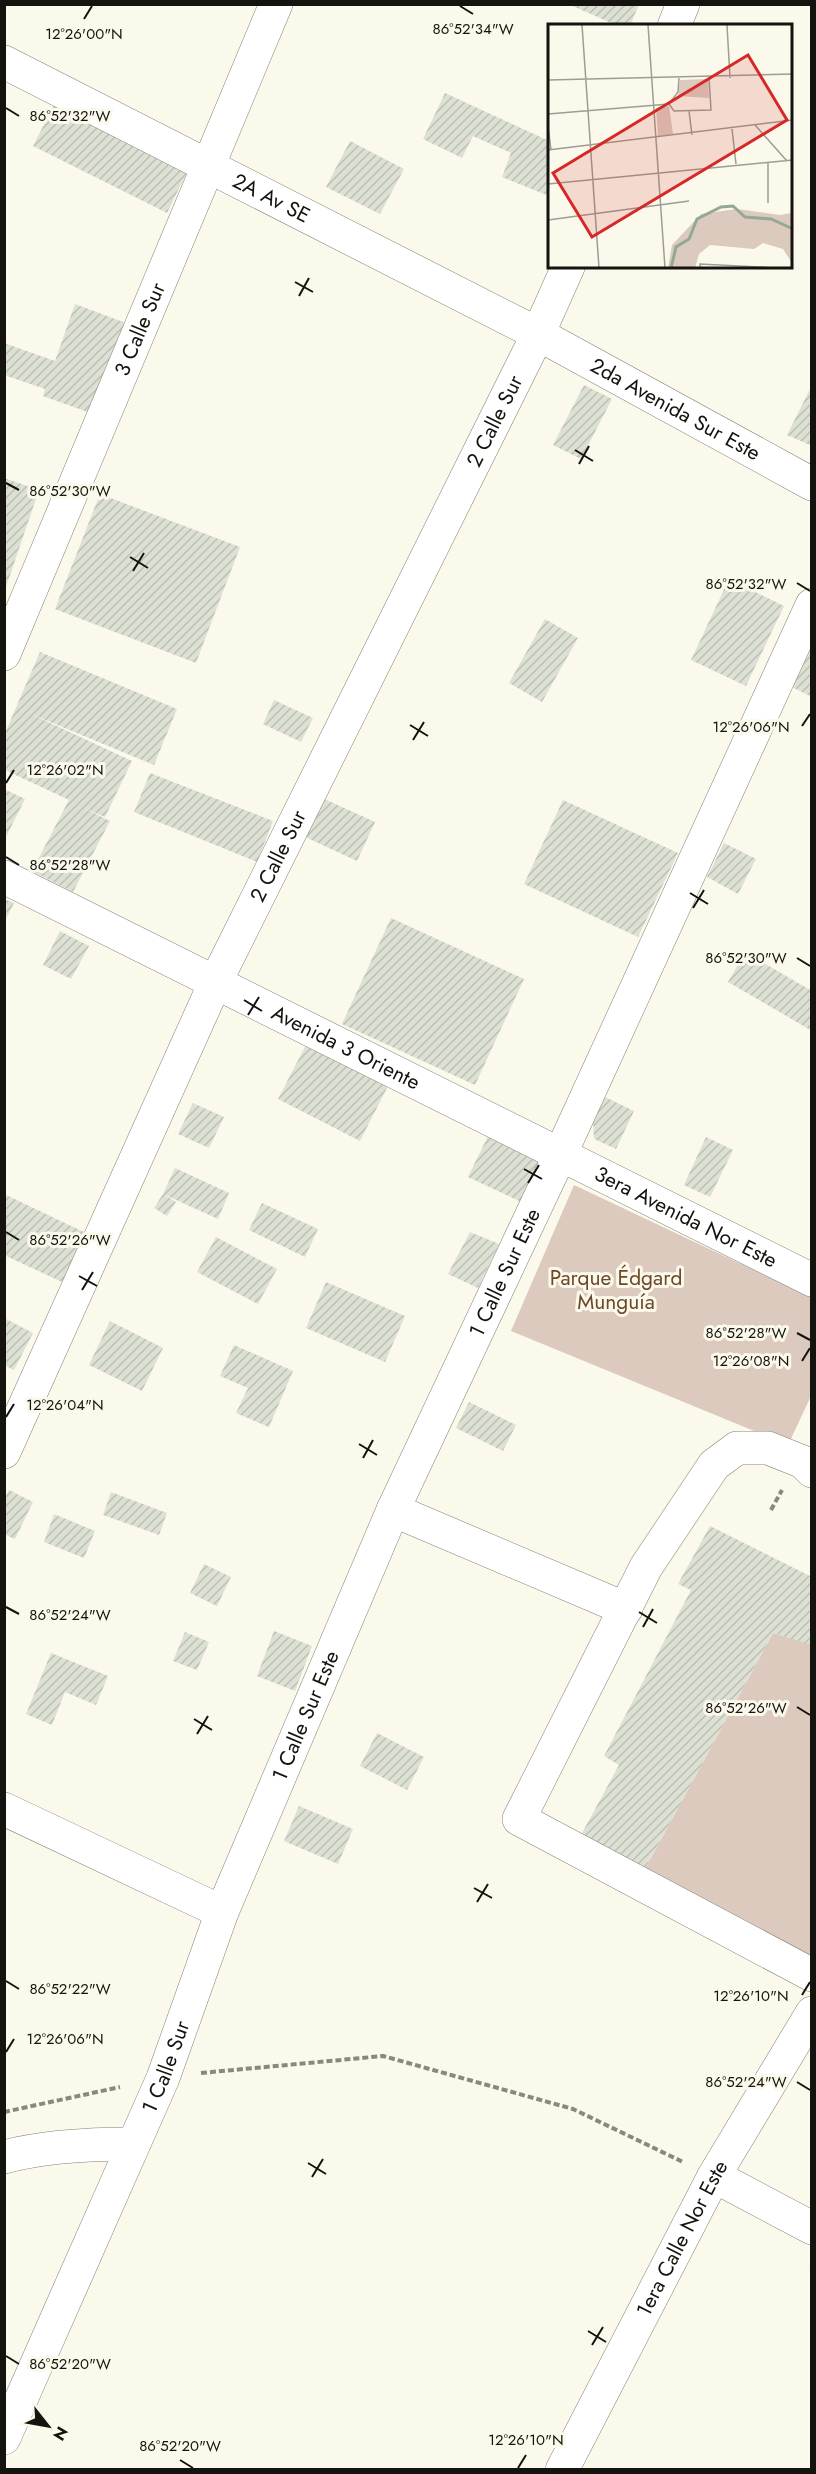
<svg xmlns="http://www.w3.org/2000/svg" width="816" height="2474" font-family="Jost,sans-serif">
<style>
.green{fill:#dbcabd}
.building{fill:url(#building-hatch)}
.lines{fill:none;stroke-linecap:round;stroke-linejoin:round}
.minor-casing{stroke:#838276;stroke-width:34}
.path{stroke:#89887e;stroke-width:4;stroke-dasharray:6 3;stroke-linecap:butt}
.minor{stroke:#fff;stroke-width:33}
.ticks{fill:none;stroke:#14130e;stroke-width:2}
.labels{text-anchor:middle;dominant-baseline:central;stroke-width:6;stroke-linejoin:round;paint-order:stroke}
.street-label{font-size:21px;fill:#14130e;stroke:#faf9eb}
.park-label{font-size:21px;fill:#6f4927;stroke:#faf9eb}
.inset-river{fill:none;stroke:#93a992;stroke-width:3}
.inset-road{fill:none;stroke:#9e9d93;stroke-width:1.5}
.view{fill:#d62828;fill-opacity:0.15;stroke:#d62828;stroke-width:3}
.inset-edge{fill:none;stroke:#14130e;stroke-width:3}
.ticks-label{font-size:15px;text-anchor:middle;fill:#14130e;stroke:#faf9eb;stroke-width:6;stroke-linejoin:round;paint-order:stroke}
</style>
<defs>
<pattern id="building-hatch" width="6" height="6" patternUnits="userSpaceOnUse" patternTransform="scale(1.5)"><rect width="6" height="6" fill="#dce1d4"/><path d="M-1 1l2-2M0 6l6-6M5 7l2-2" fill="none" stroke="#bcc0b5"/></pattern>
</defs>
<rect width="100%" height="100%" fill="#faf9eb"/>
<path class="green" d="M574 1185 811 1297V1396L788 1445 511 1331Z
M773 1633 809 1643 811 1637V1961L645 1869Z"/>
<path class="building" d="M568 4H639L630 26H618Z
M445 93 549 141V196L502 177 511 153 473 136 462 158 423 139Z
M58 97 191 164 167 213 33 146Z
M350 141 404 169 380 214 326 187Z
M75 304 126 323 93 414 43 396 45 389 4 375V343L55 361Z
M584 385 612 399 581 459 553 445Z
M812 385V446L787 435Z
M4 478 39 490 5 590H4Z
M100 494 240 547 196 663 55 609Z
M729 579 784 606 746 686 691 660Z
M545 619 578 638 542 702 509 683Z
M812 643V697L790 686Z
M40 652 177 709 154 765 31 714 132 761 105 817 84 808 110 821 73 892 32 871 69 800 5 770V733Z
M274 700 313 718 301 742 263 724Z
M150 773 273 821 257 862 134 812Z
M4 789 25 799 4 841Z
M320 797 375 822 357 861 301 835Z
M563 800 678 853 638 937 524 884Z
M724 843 756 859 738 894 707 877Z
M4 899 14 903 4 923Z
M391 918 524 979 475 1085 342 1024Z
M60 931 89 946 71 979 43 965Z
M745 952 812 991V1031L728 982Z
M308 1041 390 1082 360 1141 278 1099Z
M605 1097 634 1111 616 1149 594 1139 593 1122Z
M193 1103 224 1117 209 1148 178 1134Z
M489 1134 541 1158 521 1202 468 1177Z
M706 1137 733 1150 710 1197 684 1185Z
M175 1168 229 1193 218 1219 163 1194Z
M4 1194 86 1233 62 1282 4 1255Z
M163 1194 176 1202 167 1216 154 1208Z
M262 1203 318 1229 305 1257 249 1230Z
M470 1232 499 1244 478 1288 448 1274Z
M216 1237 277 1269 258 1304 197 1272Z
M326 1282 405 1316 385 1362 306 1328Z
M4 1318 33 1333 14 1370 4 1365Z
M110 1321 163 1348 142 1391 89 1365Z
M234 1345 293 1371 269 1427 236 1413 248 1388 220 1376Z
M469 1402 516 1425 503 1451 456 1428Z
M9 1490 33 1502 15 1539 4 1534V1499Z
M111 1492 167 1513 159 1535 103 1515Z
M54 1514 95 1531 84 1558 44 1542Z
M710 1526 812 1577V1637L809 1644 773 1633 645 1869 581 1835 619 1765 604 1756 691 1590 678 1584Z
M204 1564 231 1577 217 1606 190 1593Z
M274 1631 312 1646 295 1691 257 1676Z
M185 1632 209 1642 197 1670 173 1661Z
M51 1653 108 1676 96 1705 65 1692 52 1725 26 1714Z
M377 1733 424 1757 407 1790 360 1766Z
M299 1806 353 1829 338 1864 284 1841Z"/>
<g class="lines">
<g class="minor-casing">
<g id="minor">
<path d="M674 26 683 4"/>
<path id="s1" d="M4 62 538 334 812 484"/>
<path id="s2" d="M4 654 276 4"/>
<path id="s3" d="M4 877 812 1280"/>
<path id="s4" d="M4 1452 215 983 538 334 568 267"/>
<path d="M812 1471 803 1462 768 1448H737L714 1465 646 1567 519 1819 812 1975"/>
<path d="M393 1510 626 1609"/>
<path d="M4 1809 222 1912"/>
<path d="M4 2157C45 2146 90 2144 132 2144"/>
<path d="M714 2176 812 2228"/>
<path id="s5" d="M4 2438 163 2078 222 1912 393 1510 560 1155 812 605"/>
<path id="s6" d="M562 2470 714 2176 812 2013"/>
</g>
</g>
<path class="path" d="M771 1510 782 1490
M201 2073 383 2056 573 2109 683 2162
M4 2112 120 2087
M811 2271 812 2270"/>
<use href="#minor" class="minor"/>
</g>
<path class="ticks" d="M460 6 473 14M84 19 92 6M6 108 19 116M295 282 313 292M299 296 309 278M575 450 593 461M579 464 589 446M6 483 19 490M130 557 148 568M133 571 144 553M797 583 810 591M410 725 428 736M802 726 810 714M413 740 424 722M6 783 14 770M6 857 19 865M690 893 708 904M693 908 704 890M797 958 810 966M244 1000 262 1011M248 1015 259 997M524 1169 542 1179M528 1183 539 1165M6 1232 19 1240M79 1276 97 1286M82 1290 93 1272M797 1333 810 1340M802 1361 810 1348M6 1417 14 1404M359 1444 377 1455M363 1458 373 1440M6 1607 19 1614M639 1612 657 1623M643 1627 653 1609M797 1707 810 1715M194 1719 212 1730M197 1734 208 1716M474 1888 492 1898M477 1902 488 1884M6 1981 19 1989M802 1995 810 1982M6 2052 14 2039M797 2082 810 2090M308 2163 326 2174M312 2177 323 2159M588 2331 606 2342M592 2345 603 2327M6 2356 19 2364M180 2460 193 2468M518 2468 526 2455"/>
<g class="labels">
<g class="street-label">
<text stroke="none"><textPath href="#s1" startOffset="300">2A Av SE</textPath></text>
<text stroke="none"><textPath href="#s2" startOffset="352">3 Calle Sur</textPath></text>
<text stroke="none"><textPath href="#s1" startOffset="756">2da Avenida Sur Este</textPath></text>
<text stroke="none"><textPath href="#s4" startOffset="1142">2 Calle Sur</textPath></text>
<text stroke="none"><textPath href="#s4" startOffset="656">2 Calle Sur</textPath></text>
<text stroke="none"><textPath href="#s3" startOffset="382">Avenida 3 Oriente</textPath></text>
<text stroke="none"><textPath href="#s3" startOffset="762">3era Avenida Nor Este</textPath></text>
<text stroke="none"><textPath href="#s5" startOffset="1269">1 Calle Sur Este</textPath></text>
<text stroke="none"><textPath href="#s5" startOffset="783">1 Calle Sur Este</textPath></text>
<text stroke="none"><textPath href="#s5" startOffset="405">1 Calle Sur</textPath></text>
<text stroke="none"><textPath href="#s6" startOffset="261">1era Calle Nor Este</textPath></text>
</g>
<g class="park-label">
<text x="616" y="1278">Parque Édgard<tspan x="616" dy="24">Munguía</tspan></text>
</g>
</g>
<g transform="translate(548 24)">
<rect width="244" height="244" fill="#faf9eb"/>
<path d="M189 185 232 191 244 189V239L235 225 215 219 206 225 162 221 151 230 147 244H120L124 221 153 190Z" fill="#dbcabd"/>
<path d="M160 55 161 74 130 72 132 56ZM121 82 125 110 110 112 108 84Z" fill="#dbcabd"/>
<path class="inset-river" d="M123 244 128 223 141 215 149 195 173 183 185 182 197 193 223 195 245 205"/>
<path class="inset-road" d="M34 1 51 244M100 1 117 244M179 1 182 54M0 56 245 50M121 80 126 87 163 86 161 54M121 80 130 68 131 54M141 87 144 111M0 90 121 80M207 101 239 137M0 102 3 126M184 105 188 140M0 126 245 96M220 138V179M0 160 245 136M0 196 141 177M152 244V240L228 244"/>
<path class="view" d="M200 31 239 96 44 213 5 149Z"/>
<rect width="244" height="244" class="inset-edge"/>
</g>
<g class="ticks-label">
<text x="473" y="34">86°52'34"W</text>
<text x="84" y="39">12°26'00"N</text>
<text x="70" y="121">86°52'32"W</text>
<text x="70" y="496">86°52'30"W</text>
<text x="746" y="589">86°52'32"W</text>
<text x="751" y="732">12°26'06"N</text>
<text x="65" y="775">12°26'02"N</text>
<text x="70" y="870">86°52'28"W</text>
<text x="746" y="963">86°52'30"W</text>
<text x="70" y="1245">86°52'26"W</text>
<text x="746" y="1338">86°52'28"W</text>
<text x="751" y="1366">12°26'08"N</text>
<text x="65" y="1410">12°26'04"N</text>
<text x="70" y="1620">86°52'24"W</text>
<text x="746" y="1713">86°52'26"W</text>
<text x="70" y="1994">86°52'22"W</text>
<text x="751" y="2001">12°26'10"N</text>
<text x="65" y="2044">12°26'06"N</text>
<text x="746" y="2087">86°52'24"W</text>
<text x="70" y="2369">86°52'20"W</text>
<text x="526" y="2445">12°26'10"N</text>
<text x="180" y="2451">86°52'20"W</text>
</g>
<rect width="816" height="2474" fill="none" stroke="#14130e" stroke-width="12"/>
<g transform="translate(48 2426) rotate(121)" stroke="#faf9eb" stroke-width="4.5" paint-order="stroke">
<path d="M0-4.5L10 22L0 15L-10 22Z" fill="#14130e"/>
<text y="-9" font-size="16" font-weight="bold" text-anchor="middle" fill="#14130e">N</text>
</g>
</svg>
